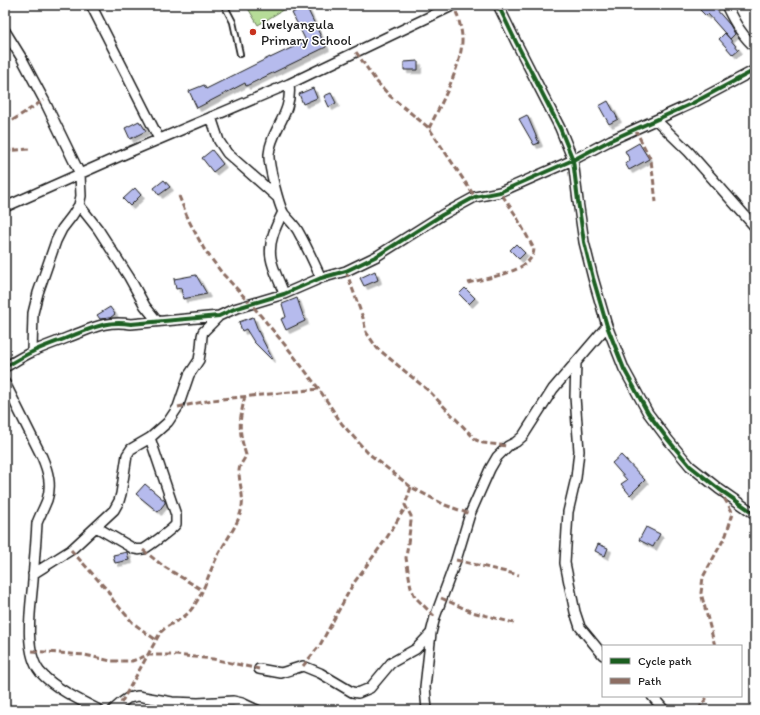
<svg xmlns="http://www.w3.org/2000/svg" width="760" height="715" font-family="Itim,sans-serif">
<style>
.green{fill:#b6dc98;stroke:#697c5a}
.building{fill:#b6bbed;stroke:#1c1c1c;filter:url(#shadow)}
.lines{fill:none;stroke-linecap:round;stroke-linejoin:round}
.lane-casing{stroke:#1c1c1c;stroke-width:8}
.street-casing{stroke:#1c1c1c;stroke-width:12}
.lane{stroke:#fff;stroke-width:4.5}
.street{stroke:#fff;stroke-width:9}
.quiet{stroke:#8d6e63;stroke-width:3;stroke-dasharray:6 3;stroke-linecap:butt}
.cycleway-casing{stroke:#fff;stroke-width:6}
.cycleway{stroke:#1b5e20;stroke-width:4}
.poi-dot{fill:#c8321e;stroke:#fff;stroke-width:1.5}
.labels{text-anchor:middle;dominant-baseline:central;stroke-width:3;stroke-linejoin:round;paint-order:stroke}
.poi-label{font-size:14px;fill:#1c1c1c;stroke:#fff;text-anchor:start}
</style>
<defs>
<filter id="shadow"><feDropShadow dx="3.5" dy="3.5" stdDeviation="0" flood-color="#0004"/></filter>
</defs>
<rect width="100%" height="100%" fill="#fff"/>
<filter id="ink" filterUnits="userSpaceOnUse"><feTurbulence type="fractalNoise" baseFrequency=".025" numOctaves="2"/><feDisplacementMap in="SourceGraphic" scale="8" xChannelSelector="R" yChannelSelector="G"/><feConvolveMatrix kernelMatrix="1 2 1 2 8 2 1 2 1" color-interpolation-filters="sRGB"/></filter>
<g filter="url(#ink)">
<path class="green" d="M246 5H291L258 25Z"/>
<path class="building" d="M701 5H718L715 8 730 25 735 34 730 39 708 14 706 16 700 10 703 7Z
M306 6 326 47 246 86 245 83 197 108 189 91 204 85 206 89 270 57V58L306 41 292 13Z
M725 33 739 50 733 55 719 39Z
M418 61V70H404V62Z
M313 88 317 98 303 104 299 94Z
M331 93 336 103 329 107 324 96Z
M608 101 618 119 609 124 599 106Z
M527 115 539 143 534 145 519 119Z
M139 121 140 123H141L146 131 130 139 125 128Z
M639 143 649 159 629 170 625 163 630 160 625 151Z
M212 150 223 164 213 172 202 158Z
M164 180 170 187 159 195 154 188Z
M135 188 141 195 130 206 123 199Z
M516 244 525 253 519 259 510 250Z
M375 271 378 280 364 286 360 278Z
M196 275 207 294 183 299 181 288 176 289 174 279Z
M465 288 475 298 469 304 459 294Z
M297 298 305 321 286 330 281 319 286 317 282 304Z
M110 307 115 314 110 318 100 319 97 315Z
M253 317 259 333 272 358 271 359 254 342 246 329 242 331 239 322Z
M621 455 645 480 630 495 621 484 627 480 612 463Z
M145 484 165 501V503L158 512 136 494Z
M646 527 660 534 653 547 639 540Z
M598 544 608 548 605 556 595 551Z
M127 552 129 560 115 563 113 555Z"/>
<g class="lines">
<g class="lane-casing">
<path id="lane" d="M224 5 233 22 240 54"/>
</g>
<g class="street-casing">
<path id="street" d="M91 5 159 139
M498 5 516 42 560 128 573 160 578 201 584 242 593 278 607 326 624 369 648 413 669 441 690 466 719 489 755 514
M726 5C733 20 742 36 755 47
M5 31 21 57 44 100 80 174 81 196 79 205 72 216 62 229 56 241 38 293 33 313 32 351
M289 84C293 114 271 129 269 154 268 164 279 206 284 214 289 220 296 226 299 233 307 247 314 263 321 278
M211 117 219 141 227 153 277 197
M656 120 689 152 755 227
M79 205 98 229 129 277 145 306 157 321
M5 207 127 153 289 84 454 5
M283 212C276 226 268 242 271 258 273 270 280 282 284 294
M576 362 575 397 579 451 576 478 568 512 565 563 575 612 580 627 603 655
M5 367C14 362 23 356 32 352 44 346 57 342 69 337 93 328 106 320 131 324L219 316 234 309 284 294 321 278 346 271 377 256 442 215 475 197 500 192 573 160 611 140 691 104 755 70
M5 383 42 457C48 471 52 485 47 500 44 508 40 515 37 523 36 543 34 562 33 581 31 606 23 651 40 672 54 688 81 701 99 710
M96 527 134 549C138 550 140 550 144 549 149 546 173 529 176 524V515L150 438
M33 574 71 550 114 510 119 501 121 494 127 455 131 449 150 438 168 422 178 407 189 375 199 360 201 348 202 336 203 332 219 316
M259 669 281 673 303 666 320 673 352 692 358 693 370 688 391 663 416 649 431 633
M652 696 664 710
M113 710 121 703 128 698 138 696 172 702 198 703 233 701 242 703 257 710
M427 710 425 687 431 633 435 617 456 560 470 514 490 469 497 457 508 446 516 442 523 436 553 389 607 326"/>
</g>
<use href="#lane" class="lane"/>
<use href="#street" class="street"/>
<path class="quiet" d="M356 52 376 81 390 96 429 128 475 197
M5 125 44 100
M429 128C441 104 463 64 462 38 462 28 457 15 454 5
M635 129 651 160 656 202
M5 151 29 149
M179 196 189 221 204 249 222 273 251 304 290 351 319 389 342 424 368 453 411 487 445 505 470 514
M346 271 363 318 366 332 377 348 430 392 476 440 483 443 508 446
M468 283C486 278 533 272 534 249L515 214 500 192
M178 407 212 400 319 389
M411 487 405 505 411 516V521L406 558 411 588 415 597 435 617
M71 550 108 591 113 600 133 623 156 640
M143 550 163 566 202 590
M456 560 519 575
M441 598 472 612 514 623
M715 646 701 593 703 577 726 535 733 513 721 493
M32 651 85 655 111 661H132L148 655H176L213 659 259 669
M303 666 320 645 353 584 386 539 405 508
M121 703 160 633C168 623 182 621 190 611 203 596 208 574 217 557 225 541 237 527 241 511 245 497 239 485 239 471 239 465 244 461 246 455 238 429 239 422 245 396
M698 710 708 696"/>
<g class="cycleway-casing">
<path id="cycleway" d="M498 5 516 42 560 128 573 160 578 201 584 242 593 278 607 326 624 369 648 413 669 441 690 466 719 489 755 514
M5 367C14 362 23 356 32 352 44 346 57 342 69 337 93 328 106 320 131 324L219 316 234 309 284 294 321 278 346 271 377 256 442 215 475 197 500 192 573 160 611 140 691 104 755 70"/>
</g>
<use href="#cycleway" class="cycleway"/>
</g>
</g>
<circle class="poi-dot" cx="253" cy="32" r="4"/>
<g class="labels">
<g class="poi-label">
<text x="261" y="24">Iwelyangula<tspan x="261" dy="16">Primary School</tspan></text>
</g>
</g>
<rect width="760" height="715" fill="none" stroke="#fff" stroke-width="20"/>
<rect x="10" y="10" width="740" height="695" fill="none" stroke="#1c1c1c" stroke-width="1.5" filter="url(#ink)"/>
<rect x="602" y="645" width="140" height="52" fill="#ffffff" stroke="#a4a4a4"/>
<rect x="610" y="658" width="20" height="6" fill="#1b5e20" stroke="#a4a4a4"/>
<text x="638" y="665" font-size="12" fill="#1c1c1c">Cycle path</text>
<rect x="610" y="678" width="20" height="6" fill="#8d6e63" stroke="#a4a4a4"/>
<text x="638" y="685" font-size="12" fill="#1c1c1c">Path</text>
</svg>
